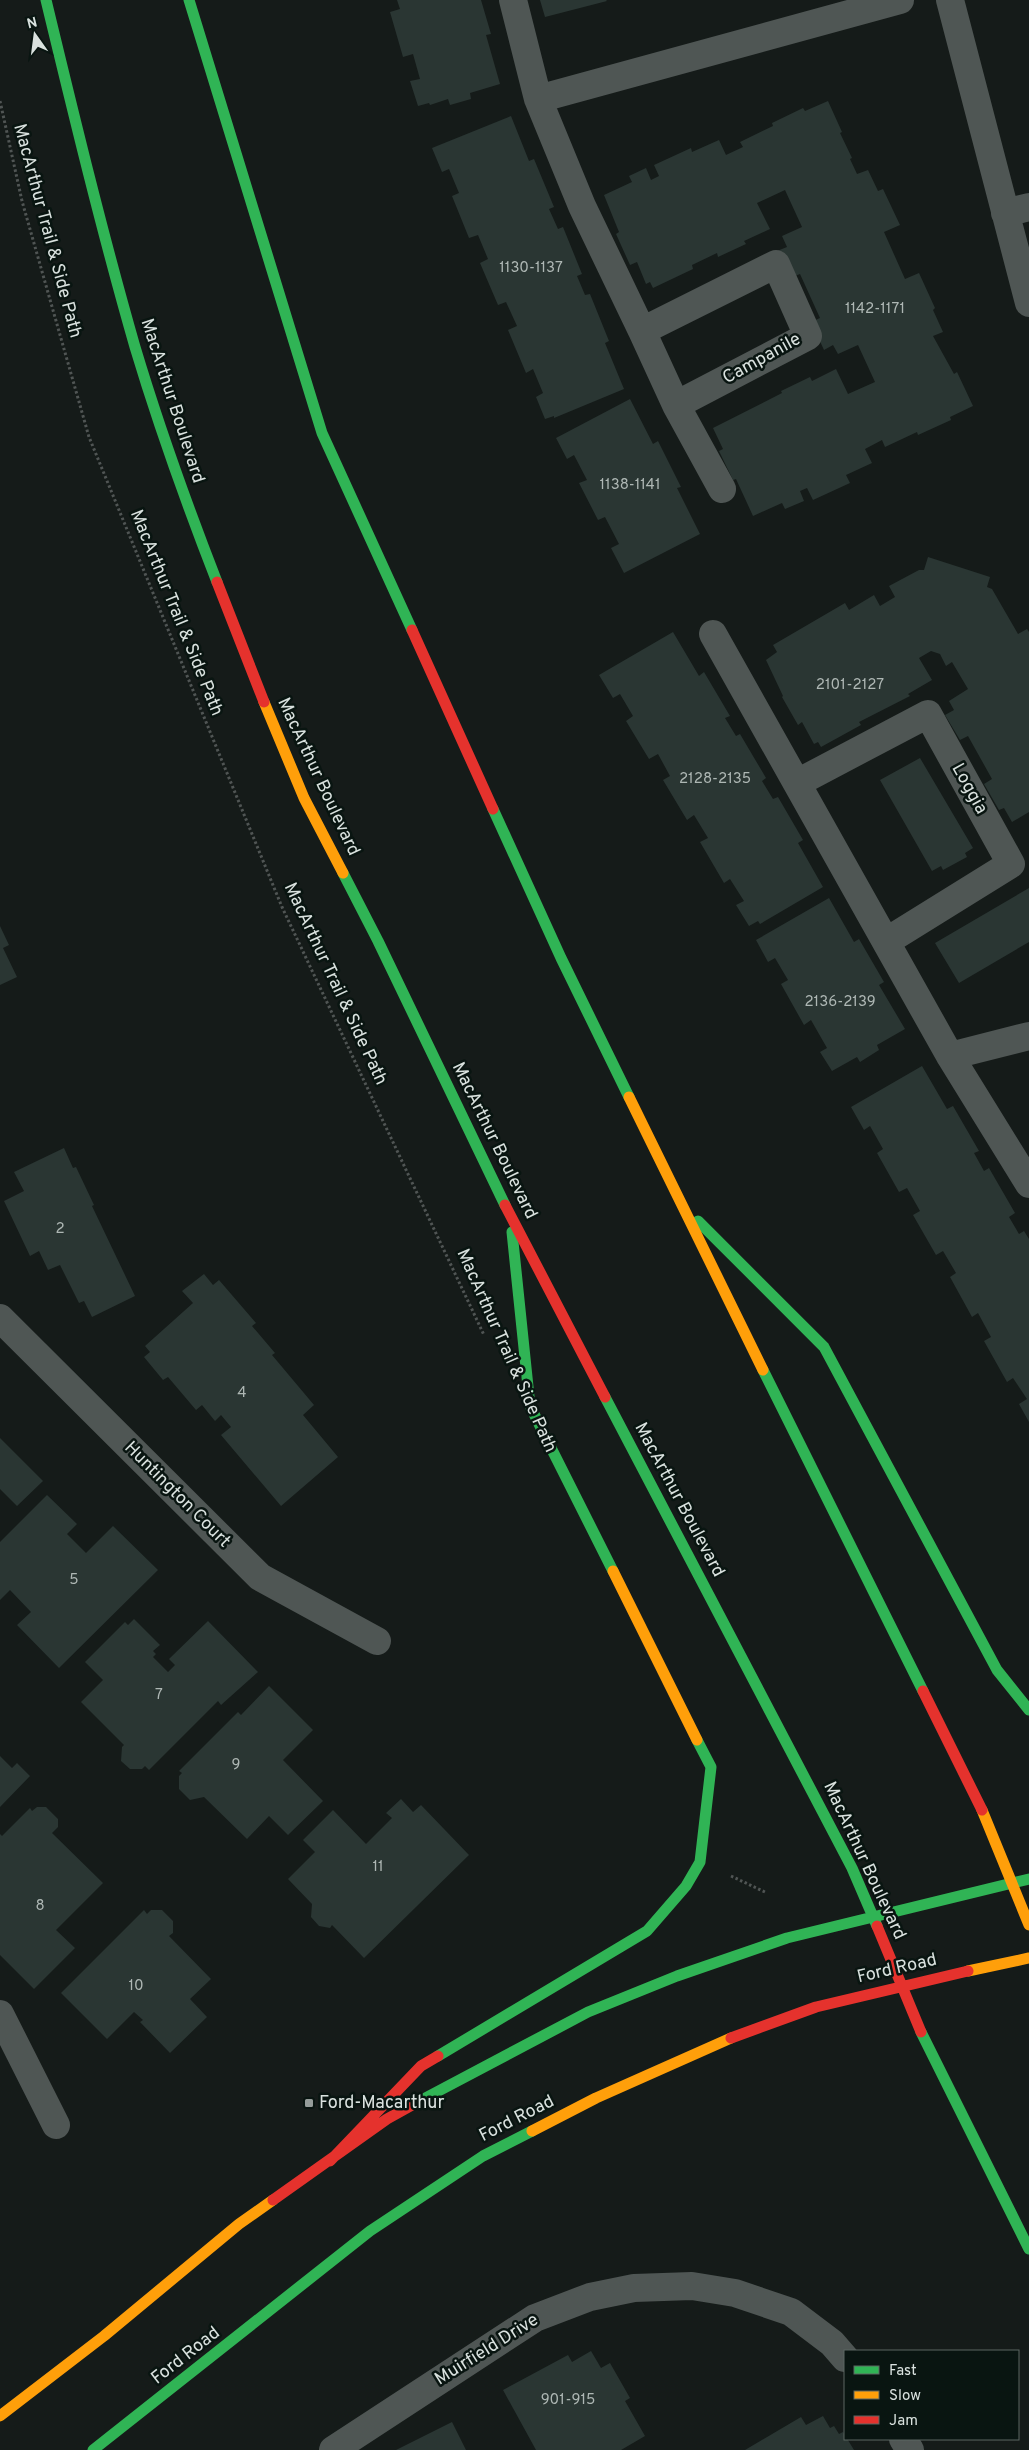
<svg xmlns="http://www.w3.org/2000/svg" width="1029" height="2450" font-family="Overpass,sans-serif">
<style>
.building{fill:#2a3633}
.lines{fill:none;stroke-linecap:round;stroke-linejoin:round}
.path{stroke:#505554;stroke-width:3;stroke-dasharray:2.5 2.5;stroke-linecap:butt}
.street{stroke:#4f5654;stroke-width:28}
.fast{stroke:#30b455;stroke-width:11}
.slow{stroke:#ff9f0a;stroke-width:11}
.jam{stroke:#e5322d;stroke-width:11}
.poi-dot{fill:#959c9a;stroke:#091511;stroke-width:2}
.labels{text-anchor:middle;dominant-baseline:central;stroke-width:5;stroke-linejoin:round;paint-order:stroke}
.number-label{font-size:15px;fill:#aeb7b4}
.street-label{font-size:18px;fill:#dae2df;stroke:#091511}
.poi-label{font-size:18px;fill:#dae2df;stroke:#091511;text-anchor:start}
</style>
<rect width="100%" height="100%" fill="#151b19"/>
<path class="building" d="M397 0H481L491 34 486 35 500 84 470 93 471 99 450 105 448 99 430 105 429 103 418 106 410 81 420 79 413 54 403 57 390 12 400 9Z
M540 0H606L607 1 545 17Z
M828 101 842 132 840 133 852 158 850 159 857 174 868 170 878 191 883 189 900 225 884 232 905 279 919 273 935 308 933 310 943 332 933 336 954 374 957 372 973 406 950 417 951 420 918 435 917 432 885 447 882 440 865 449 872 463 846 475 850 483 813 500 807 488 800 491 804 501 785 509 782 503 753 516 736 479 733 480 719 451 723 449 713 428 782 393 781 391 810 377 812 381 836 369 848 394 875 382 858 345 838 354 833 345 824 350 811 322 820 318 800 274 790 278 777 251 787 247 782 236 802 227 785 190 757 203 770 229 744 241 746 244 718 257 717 253 692 265 693 269 653 288 650 282 646 284 637 262 630 265 616 234 619 232 604 195 632 182 629 176 646 168 651 180 659 176 654 165 691 148 692 152 719 140 726 155 743 147 740 142 773 126 772 123 803 108 805 111Z
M511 116 529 161 534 159 554 207 549 209 558 229 563 227 582 274 577 276 585 295 590 294 609 341 605 343 624 389 554 418V416L545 419 536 397 543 393 533 369 526 373 508 330 517 326 506 302 498 305 480 263 488 259 478 235 469 238 452 196 459 193 449 169 442 172 432 148Z
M630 399 653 444 658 441 681 487 677 488 700 534 624 573 611 548 619 544 605 517 598 520 579 483 587 480 574 455 567 459 556 438Z
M928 557 990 577 987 587 992 589 1018 634 1027 629 1029 632V812L1012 822 1004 808 999 810 984 784 992 779 968 736 960 740 945 715 954 710 949 701 968 689 952 662 946 666 940 654 931 651 919 658 932 680 908 694 910 696 859 722 861 725 821 747 818 742 814 744 802 722 798 725 782 697 783 696 766 660 777 652 773 645 845 603 849 610 874 595 880 606 895 597 889 586 919 570H924Z
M673 632 699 676 704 672 730 716 725 718 736 736 740 734 766 778 762 781 773 799 778 797 803 840 798 843 823 887 760 924 758 921 749 926 736 905 744 901 730 879 724 883 700 842 708 838 694 815 687 820 663 780 670 776 658 754 649 759 626 721 633 716 620 694 613 698 599 675Z
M920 758 973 848 965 853 967 857 943 870 941 866 932 871 880 780Z
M1029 888V942L959 983 935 943Z
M829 898 854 942 859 939 884 982 879 985 905 1029 877 1045 879 1050 860 1062 857 1057 832 1071 820 1052 827 1048 811 1020 804 1025 781 984 788 980 775 958 768 962 756 940Z
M0 926 9 945 3 948 17 977 0 985Z
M922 1066 947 1109 953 1106 979 1151 974 1153 984 1171 989 1168 1015 1213 1009 1217 1019 1234 1024 1231 1029 1239V1422L1019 1404 1027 1399 1013 1378 1007 1382 984 1341 991 1337 978 1313 972 1317 950 1277 956 1273 943 1251 936 1255 913 1215 920 1211 907 1188 899 1192 877 1153 883 1149 870 1126 864 1130 851 1107Z
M64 1148 73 1168 76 1167 94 1205 92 1206 135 1296 92 1317 84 1301 79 1303 60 1265 48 1270 39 1251 30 1256 4 1201 24 1191 14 1172Z
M204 1274 213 1285 219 1280 256 1323 252 1326 275 1353 272 1355 314 1405 303 1415 338 1457 281 1506 221 1435 231 1427 221 1415 215 1421 202 1405 196 1410 168 1377 163 1380 144 1357 150 1352 145 1346 193 1303 182 1291Z
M0 1438 43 1481 17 1506 0 1489Z
M47 1495 77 1524 67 1534 86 1553 113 1526 158 1570 59 1668 17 1625 31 1612 10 1590 0 1600V1542Z
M134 1619 160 1645 153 1651 156 1654 153 1657 168 1672 175 1665 169 1659 208 1621 258 1672 221 1705 218 1701 149 1770 145 1766 142 1769H130L121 1761 122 1747 124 1745 81 1702 103 1680 85 1662 125 1622 128 1625Z
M269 1686 313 1730 283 1760 323 1801 288 1835 269 1816 247 1839 204 1797 190 1800 179 1789V1776L182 1773 179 1771 238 1712 241 1715Z
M0 1756 12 1768 17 1763 30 1776 0 1807Z
M401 1799 413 1812 421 1805 469 1855 364 1958 332 1925 330 1928 319 1926 311 1917 312 1904 288 1879 315 1852 303 1840 333 1810 366 1844 392 1818 386 1813Z
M37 1807H46L58 1819V1827L52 1833 103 1883 56 1930 75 1948 34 1989 0 1955V1834L2 1836 30 1808 32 1811Z
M144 1910 147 1914 151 1910H162L173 1921V1933L169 1936 211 1979 190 1999 207 2017 170 2053 140 2022 143 2020 134 2012 107 2039 61 1993Z
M591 2351 601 2368 610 2363 630 2398 625 2401 645 2436 621 2450H536L503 2390 568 2355 572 2362Z
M823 2416 830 2428 834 2426 839 2434 843 2432 854 2450H745L801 2417 806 2425Z
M452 2422 466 2450H396Z"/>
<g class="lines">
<path class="path" d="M0 101 22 201 89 437 282 907 484 1335
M731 1876 767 1893"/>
<path class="street" d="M513 0 538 99 582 206 642 331
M950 0 1029 303
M538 99 900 0
M1005 213 1029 207
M676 405 808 336 776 264 642 331 676 405 722 489
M713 634 950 1056 1029 1184
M797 783 928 714 1011 864 887 941
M950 1056 1029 1036
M0 1318 260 1577 377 1641
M0 2014 56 2125
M903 2439 910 2450
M333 2450 535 2318 590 2297 634 2288 692 2286 735 2293 791 2312 832 2343 845 2358"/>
<path class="fast" d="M46 0C74 116 102 232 135 347 159 427 187 505 217 582
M189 0 322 433 412 630
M493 809 561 958 629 1097
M343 873 378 941 505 1205
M698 1221 824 1347 997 1670 1029 1710
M512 1232 530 1406 613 1571
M763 1370 923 1691
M605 1397 852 1868 877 1926
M921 2032 1029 2249
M438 2056 647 1931 686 1886 700 1862 711 1767 697 1740
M414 2104 588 2012 677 1976 787 1938 1029 1879
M93 2450 370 2231 483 2156 532 2131"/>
<path class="slow" d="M264 702 304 798 343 873
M629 1097 763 1370
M613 1571 697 1740
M982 1810 1029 1925
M968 1971 1029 1958
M532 2131 596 2098 731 2038
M0 2416 104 2336 239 2224 273 2200"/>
<path class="jam" d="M217 582 264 702
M412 630 493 809
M505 1205 605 1397
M923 1691 982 1810
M877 1926 921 2032
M731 2038 816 2007 968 1971
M330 2161 421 2066 438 2056
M273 2200 387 2119 414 2104"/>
</g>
<rect class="poi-dot" x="304" y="2098" width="10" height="10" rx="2.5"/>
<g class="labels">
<g class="number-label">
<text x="531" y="268">1130-1137</text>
<text x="875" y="309">1142-1171</text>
<text x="630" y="485">1138-1141</text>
<text x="850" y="685">2101-2127</text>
<text x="715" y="779">2128-2135</text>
<text x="840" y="1002">2136-2139</text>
<text x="60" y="1229">2</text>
<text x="242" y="1393">4</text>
<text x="74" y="1580">5</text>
<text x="159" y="1695">7</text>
<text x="236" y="1765">9</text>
<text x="378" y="1867">11</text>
<text x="40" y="1906">8</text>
<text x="136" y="1986">10</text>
<text x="568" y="2400">901-915</text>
</g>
<g class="street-label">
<text transform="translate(47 231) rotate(75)">MacArthur Trail &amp; Side Path</text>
<text transform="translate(762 359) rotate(-29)">Campanile</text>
<text transform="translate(172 401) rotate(72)">MacArthur Boulevard</text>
<text transform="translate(176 613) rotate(68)">MacArthur Trail &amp; Side Path</text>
<text transform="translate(318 777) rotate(65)">MacArthur Boulevard</text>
<text transform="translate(969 789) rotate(61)">Loggia</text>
<text transform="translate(335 984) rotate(65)">MacArthur Trail &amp; Side Path</text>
<text transform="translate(494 1141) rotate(64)">MacArthur Boulevard</text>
<text transform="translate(506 1351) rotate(66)">MacArthur Trail &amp; Side Path</text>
<text transform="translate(177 1495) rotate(45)">Huntington Court</text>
<text transform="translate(679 1500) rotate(62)">MacArthur Boulevard</text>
<text transform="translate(864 1861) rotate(65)">MacArthur Boulevard</text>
<text transform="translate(897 1969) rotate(-13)">Ford Road</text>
<text transform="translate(517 2119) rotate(-27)">Ford Road</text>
<text transform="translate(487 2350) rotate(-32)">Muirfield Drive</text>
<text transform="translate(186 2356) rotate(-38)">Ford Road</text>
</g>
<g class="poi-label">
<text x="319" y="2103">Ford-Macarthur</text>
</g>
</g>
<rect x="844" y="2350" width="175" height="90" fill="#091511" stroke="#5d6763"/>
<rect x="854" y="2366" width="25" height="8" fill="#30b455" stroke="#5d6763"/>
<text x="889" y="2375" font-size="15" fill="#dae2df">Fast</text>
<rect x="854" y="2391" width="25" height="8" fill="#ff9f0a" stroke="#5d6763"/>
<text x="889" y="2400" font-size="15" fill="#dae2df">Slow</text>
<rect x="854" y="2416" width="25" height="8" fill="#e5322d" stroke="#5d6763"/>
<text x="889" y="2425" font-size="15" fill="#dae2df">Jam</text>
<g transform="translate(35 35) rotate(346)" stroke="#091511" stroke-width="4" paint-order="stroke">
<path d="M0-4L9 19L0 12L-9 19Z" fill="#dae2df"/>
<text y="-8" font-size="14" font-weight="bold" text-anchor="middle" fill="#dae2df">N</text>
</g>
</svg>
